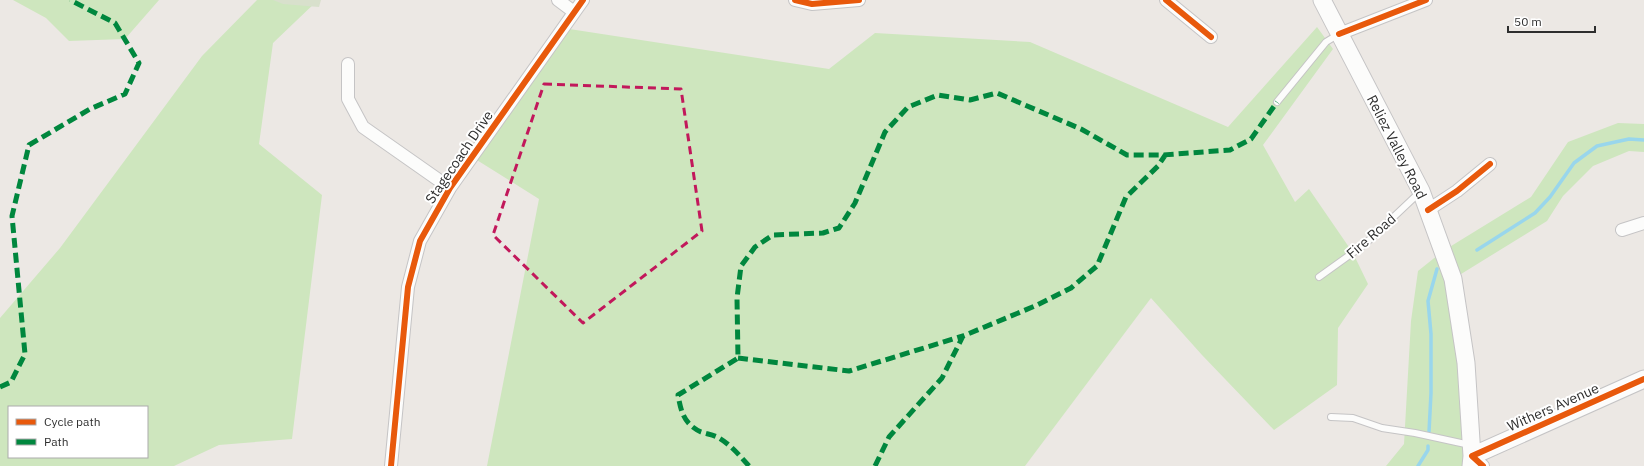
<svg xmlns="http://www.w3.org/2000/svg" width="1644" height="466" font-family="'IBM Plex Sans',sans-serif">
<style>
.green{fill:#cee6be;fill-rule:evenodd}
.cemetery{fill:#d8e0cc}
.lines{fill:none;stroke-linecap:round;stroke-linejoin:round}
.stream{stroke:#99d6ec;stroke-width:3.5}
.lane-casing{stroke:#c5c4c5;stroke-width:8}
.street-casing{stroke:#c5c4c5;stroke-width:14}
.secondary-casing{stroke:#c5c4c5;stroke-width:19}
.lane{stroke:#fcfcfb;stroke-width:6}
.street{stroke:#fcfcfb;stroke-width:12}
.secondary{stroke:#fcfcfb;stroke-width:17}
.quiet{stroke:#00873e;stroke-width:5;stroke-dasharray:10 5;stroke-linecap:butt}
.cycleway-casing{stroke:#fff;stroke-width:8}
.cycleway{stroke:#e8590c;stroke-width:6}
.marked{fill:none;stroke:#c2185b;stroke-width:3;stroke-dasharray:8 5;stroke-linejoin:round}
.labels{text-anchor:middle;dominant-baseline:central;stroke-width:4;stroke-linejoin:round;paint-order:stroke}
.street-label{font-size:14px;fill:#2e2e2e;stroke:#fff}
</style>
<rect width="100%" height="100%" fill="#ece8e4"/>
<path class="green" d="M13 0H159L125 39 69 41 46 18Z
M257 0H318L273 43 259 144 322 195 292 439 219 445 174 466H0V318L60 248 202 56ZM9 407H147V457H9Z
M1317 27 1333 49 1263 145 1295 202 1309 189 1353 253 1368 284 1338 328 1337 385 1274 430 1202 355 1151 298 1025 466H487L539 199 472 157 563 28 829 69 875 33 1030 42 1228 127Z
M1618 123 1644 124V152L1629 151 1593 166 1563 196 1547 221 1453 279 1471 466H1386L1404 444 1411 321 1418 271 1443 251 1531 197 1568 142Z"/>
<path class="cemetery" d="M273 0H321L319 7 283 4Z"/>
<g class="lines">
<path class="stream" d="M1477 250 1535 213 1550 197 1574 163 1597 146 1629 139 1644 140
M1429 432 1431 393V334L1428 301 1437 269
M1418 466 1428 450V446"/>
<g class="lane-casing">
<path id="lane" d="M1277 102 1326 42 1339 34
M1319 277 1365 244 1420 192
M1331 417 1353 418 1382 428 1415 433 1470 445"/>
</g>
<g class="street-casing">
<path id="street" d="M558 0 574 12
M795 0 812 4 859 0
M1166 0 1211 37
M1339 34 1426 0
M348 64V99L363 127 450 188
M1428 210 1457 191 1490 164
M1622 230 1644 223
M1472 456 1483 466
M391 466 408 287 420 241 450 188 583 0"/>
</g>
<g class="secondary-casing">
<path id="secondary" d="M1322 0 1421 191 1453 279 1466 363 1472 456 1471 466
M1472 456 1644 379"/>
</g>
<use href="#lane" class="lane"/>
<use href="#street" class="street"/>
<use href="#secondary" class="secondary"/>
<path class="quiet" d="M738 358 849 371 963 336
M0 387 11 382 25 354 12 216 29 145 90 109 125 94 139 63 115 23 70 0
M749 466C740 456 731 445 719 438 714 435 707 434 701 432 684 424 681 412 678 395L738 358 737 298 741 266 755 247 773 235 823 233 839 228 855 203 885 132 908 107 938 95 970 100 997 93 1081 129 1127 155H1162L1230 150 1251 139 1277 102
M875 466 889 437 942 378 963 336 1035 306 1071 288 1097 266 1126 197 1158 166 1166 154"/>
<g class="cycleway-casing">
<path id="cycleway" d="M795 0 812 4 859 0
M1166 0 1211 37
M1339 34 1426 0
M1428 210 1457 191 1490 164
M391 466 408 287 420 241 450 188 583 0
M1483 466 1472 456 1644 379"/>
</g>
<use href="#cycleway" class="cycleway"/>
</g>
<path class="marked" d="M544 84 681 89 702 231 583 323 493 235Z"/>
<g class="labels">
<g class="street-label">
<text transform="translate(1397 147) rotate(63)">Reliez Valley Road</text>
<text transform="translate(459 157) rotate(-56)">Stagecoach Drive</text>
<text transform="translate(1371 236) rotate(-41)">Fire Road</text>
<text transform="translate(1553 407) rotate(-24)">Withers Avenue</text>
</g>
</g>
<rect x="8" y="406" width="140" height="52" fill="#ffffff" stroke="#ababab"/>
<rect x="16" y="419" width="20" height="6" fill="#e8590c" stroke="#ababab"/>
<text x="44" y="426" font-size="12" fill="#2e2e2e">Cycle path</text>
<rect x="16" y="439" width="20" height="6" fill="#00873e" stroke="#ababab"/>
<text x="44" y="446" font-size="12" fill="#2e2e2e">Path</text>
<path d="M1508 26v6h87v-6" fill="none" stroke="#2e2e2e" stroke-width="2"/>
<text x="1514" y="26" font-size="12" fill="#2e2e2e" stroke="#ffffff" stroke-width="3" paint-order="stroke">50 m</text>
</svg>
